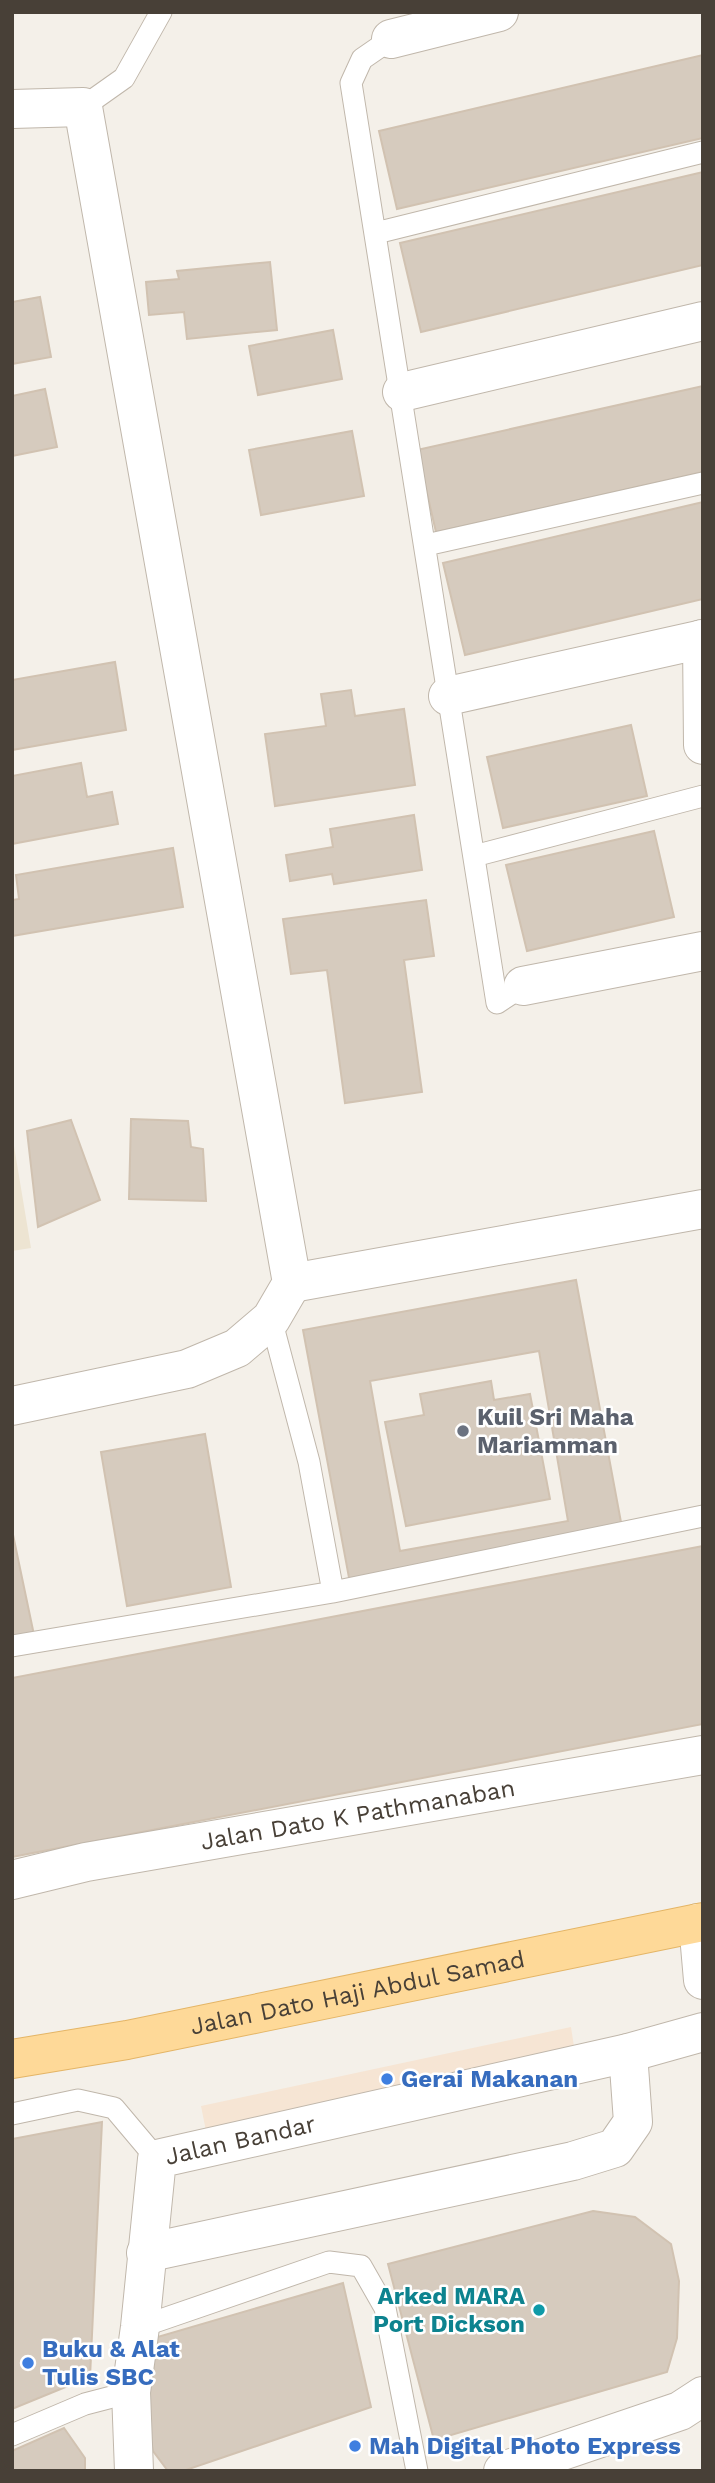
<svg xmlns="http://www.w3.org/2000/svg" width="715" height="2483" font-family="'Work Sans',sans-serif">
<style>
.commercial{fill:#f6e5d4}
.education{fill:#ede4d2}
.building{fill:#d6cbbe;stroke:#d1c2b1;stroke-width:2;fill-rule:evenodd}
.lines{fill:none;stroke-linecap:round;stroke-linejoin:round}
.service-casing{stroke:#c0b7ab;stroke-width:23}
.minor-casing{stroke:#c0b7ab;stroke-width:40}
.tertiary-casing{stroke:#c0b7ab;stroke-width:40}
.primary-casing{stroke:#e4b566;stroke-width:40}
.service{stroke:#fff;stroke-width:21}
.minor{stroke:#fff;stroke-width:38}
.tertiary{stroke:#fff;stroke-width:38}
.primary{stroke:#fed998;stroke-width:38}
.worship-dot{fill:#6b7280;stroke:#fff;stroke-width:2.5}
.shop-dot{fill:#3f7fe0;stroke:#fff;stroke-width:2.5}
.culture-dot{fill:#0f9aa8;stroke:#fff;stroke-width:2.5}
.labels{text-anchor:middle;dominant-baseline:central;stroke-width:5;stroke-linejoin:round;paint-order:stroke}
.worship-label{font-size:24px;font-weight:bold;fill:#5b616d;stroke:#fff;text-anchor:start}
.street-label{font-size:24px;fill:#484037;stroke:#fff}
.shop-label{font-size:24px;font-weight:bold;fill:#366cbe;stroke:#fff;text-anchor:start}
.culture-label{font-size:24px;font-weight:bold;fill:#0d838f;stroke:#fff;text-anchor:end}
</style>
<rect width="100%" height="100%" fill="#f4f0e9"/>
<path class="commercial" d="M571 2027 575 2053 206 2131 201 2106Z"/>
<path class="education" d="M12 1134 31 1248 12 1251Z"/>
<path class="building" d="M703 55V138L397 209 379 131Z
M703 172V265L421 332 400 243Z
M270 262 277 330 187 339 184 312 149 315 146 282 179 279 177 271Z
M40 297 51 357 12 364V302Z
M333 330 342 379 258 395 249 346Z
M703 386V472L436 532 417 450Z
M45 389 57 447 12 456V396Z
M352 431 364 496 261 515 249 450Z
M703 502V599L465 655 443 563Z
M115 662 126 730 12 750V680Z
M351 690 355 716 404 709 415 785 275 806 265 734 326 726 321 694Z
M631 725 647 796 503 828 487 757Z
M81 763 87 797 112 792 118 824 12 844V776Z
M414 815 422 870 334 884 332 874 290 881 286 855 333 847 330 829Z
M654 831 674 917 527 951 506 865Z
M173 848 183 907 12 936V900L19 899 16 875Z
M426 900 434 956 404 960 422 1092 345 1103 327 970 291 974 283 919Z
M131 1119 188 1121 191 1147 203 1149 206 1201 129 1199Z
M71 1120 100 1200 38 1227 27 1131Z
M576 1280 623 1533 350 1583 303 1330ZM539 1351 568 1521 400 1551 370 1381Z
M491 1381 494 1400 530 1394 550 1499 406 1526 385 1422 424 1415 420 1394Z
M205 1434 231 1587 127 1606 101 1452Z
M12 1530 34 1635 12 1638Z
M703 1546V1724L12 1857V1678Z
M102 2122 90 2377 12 2409V2139Z
M593 2211 635 2217 671 2244 679 2281 677 2338 667 2372 434 2440 388 2264Z
M343 2283 371 2407 183 2471H168L153 2451 139 2380 154 2338Z
M64 2428 85 2458V2471H12V2451Z"/>
<g class="lines">
<g class="service-casing">
<path id="service" d="M391 39 362 59 351 83 497 1003 523 986
M83 107 124 78 161 12
M376 233 703 152
M426 545 703 483
M474 856 703 796
M271 1319 309 1462 333 1592
M12 1646 333 1592 703 1516
M12 2114 78 2100 114 2108 157 2159
M140 2327 329 2262 361 2266 385 2308 417 2471
M12 2435 85 2404 131 2392"/>
</g>
<g class="minor-casing">
<g id="minor">
<path d="M391 39 499 12"/>
<path d="M12 109 83 107 292 1283 271 1319 237 1348 187 1369 12 1406"/>
<path d="M402 392 703 321"/>
<path d="M702 639 703 745"/>
<path d="M448 696 703 639"/>
<path d="M523 986 703 951"/>
<path d="M292 1283 703 1209"/>
<path d="M698 1923 703 1980"/>
<path d="M146 2253 573 2161 615 2148 633 2122 628 2053"/>
<path id="s1" d="M134 2471 131 2392 140 2327 157 2159 628 2053 703 2032"/>
<path d="M503 2471 680 2411 703 2396"/>
</g>
</g>
<g class="tertiary-casing">
<g id="tertiary">
<path id="s2" d="M12 1880 86 1862 703 1755"/>
</g>
</g>
<g class="primary-casing">
<g id="primary">
<path id="s3" d="M12 2059 127 2040 703 1922"/>
</g>
</g>
<use href="#service" class="service"/>
<use href="#minor" class="minor"/>
<use href="#tertiary" class="tertiary"/>
<use href="#primary" class="primary"/>
</g>
<circle class="worship-dot" cx="463" cy="1431" r="7"/>
<g class="shop-dot">
<circle cx="387" cy="2079" r="7"/>
<circle cx="28" cy="2363" r="7"/>
<circle cx="355" cy="2446" r="7"/>
</g>
<circle class="culture-dot" cx="539" cy="2310" r="7"/>
<g class="labels">
<g class="worship-label">
<text x="477" y="1417">Kuil Sri Maha<tspan x="477" dy="28">Mariamman</tspan></text>
</g>
<g class="street-label">
<text stroke="none"><textPath href="#s2" startOffset="352">Jalan Dato K Pathmanaban</textPath></text>
<text stroke="none"><textPath href="#s3" startOffset="352">Jalan Dato Haji Abdul Samad</textPath></text>
<text stroke="none"><textPath href="#s1" startOffset="399">Jalan Bandar</textPath></text>
</g>
<g class="shop-label">
<text x="401" y="2079">Gerai Makanan</text>
<text x="42" y="2349">Buku &amp; Alat<tspan x="42" dy="28">Tulis SBC</tspan></text>
<text x="369" y="2446">Mah Digital Photo Express</text>
</g>
<g class="culture-label">
<text x="525" y="2296">Arked MARA<tspan x="525" dy="28">Port Dickson</tspan></text>
</g>
</g>
<rect width="715" height="2483" fill="none" stroke="#484037" stroke-width="28"/>
</svg>
